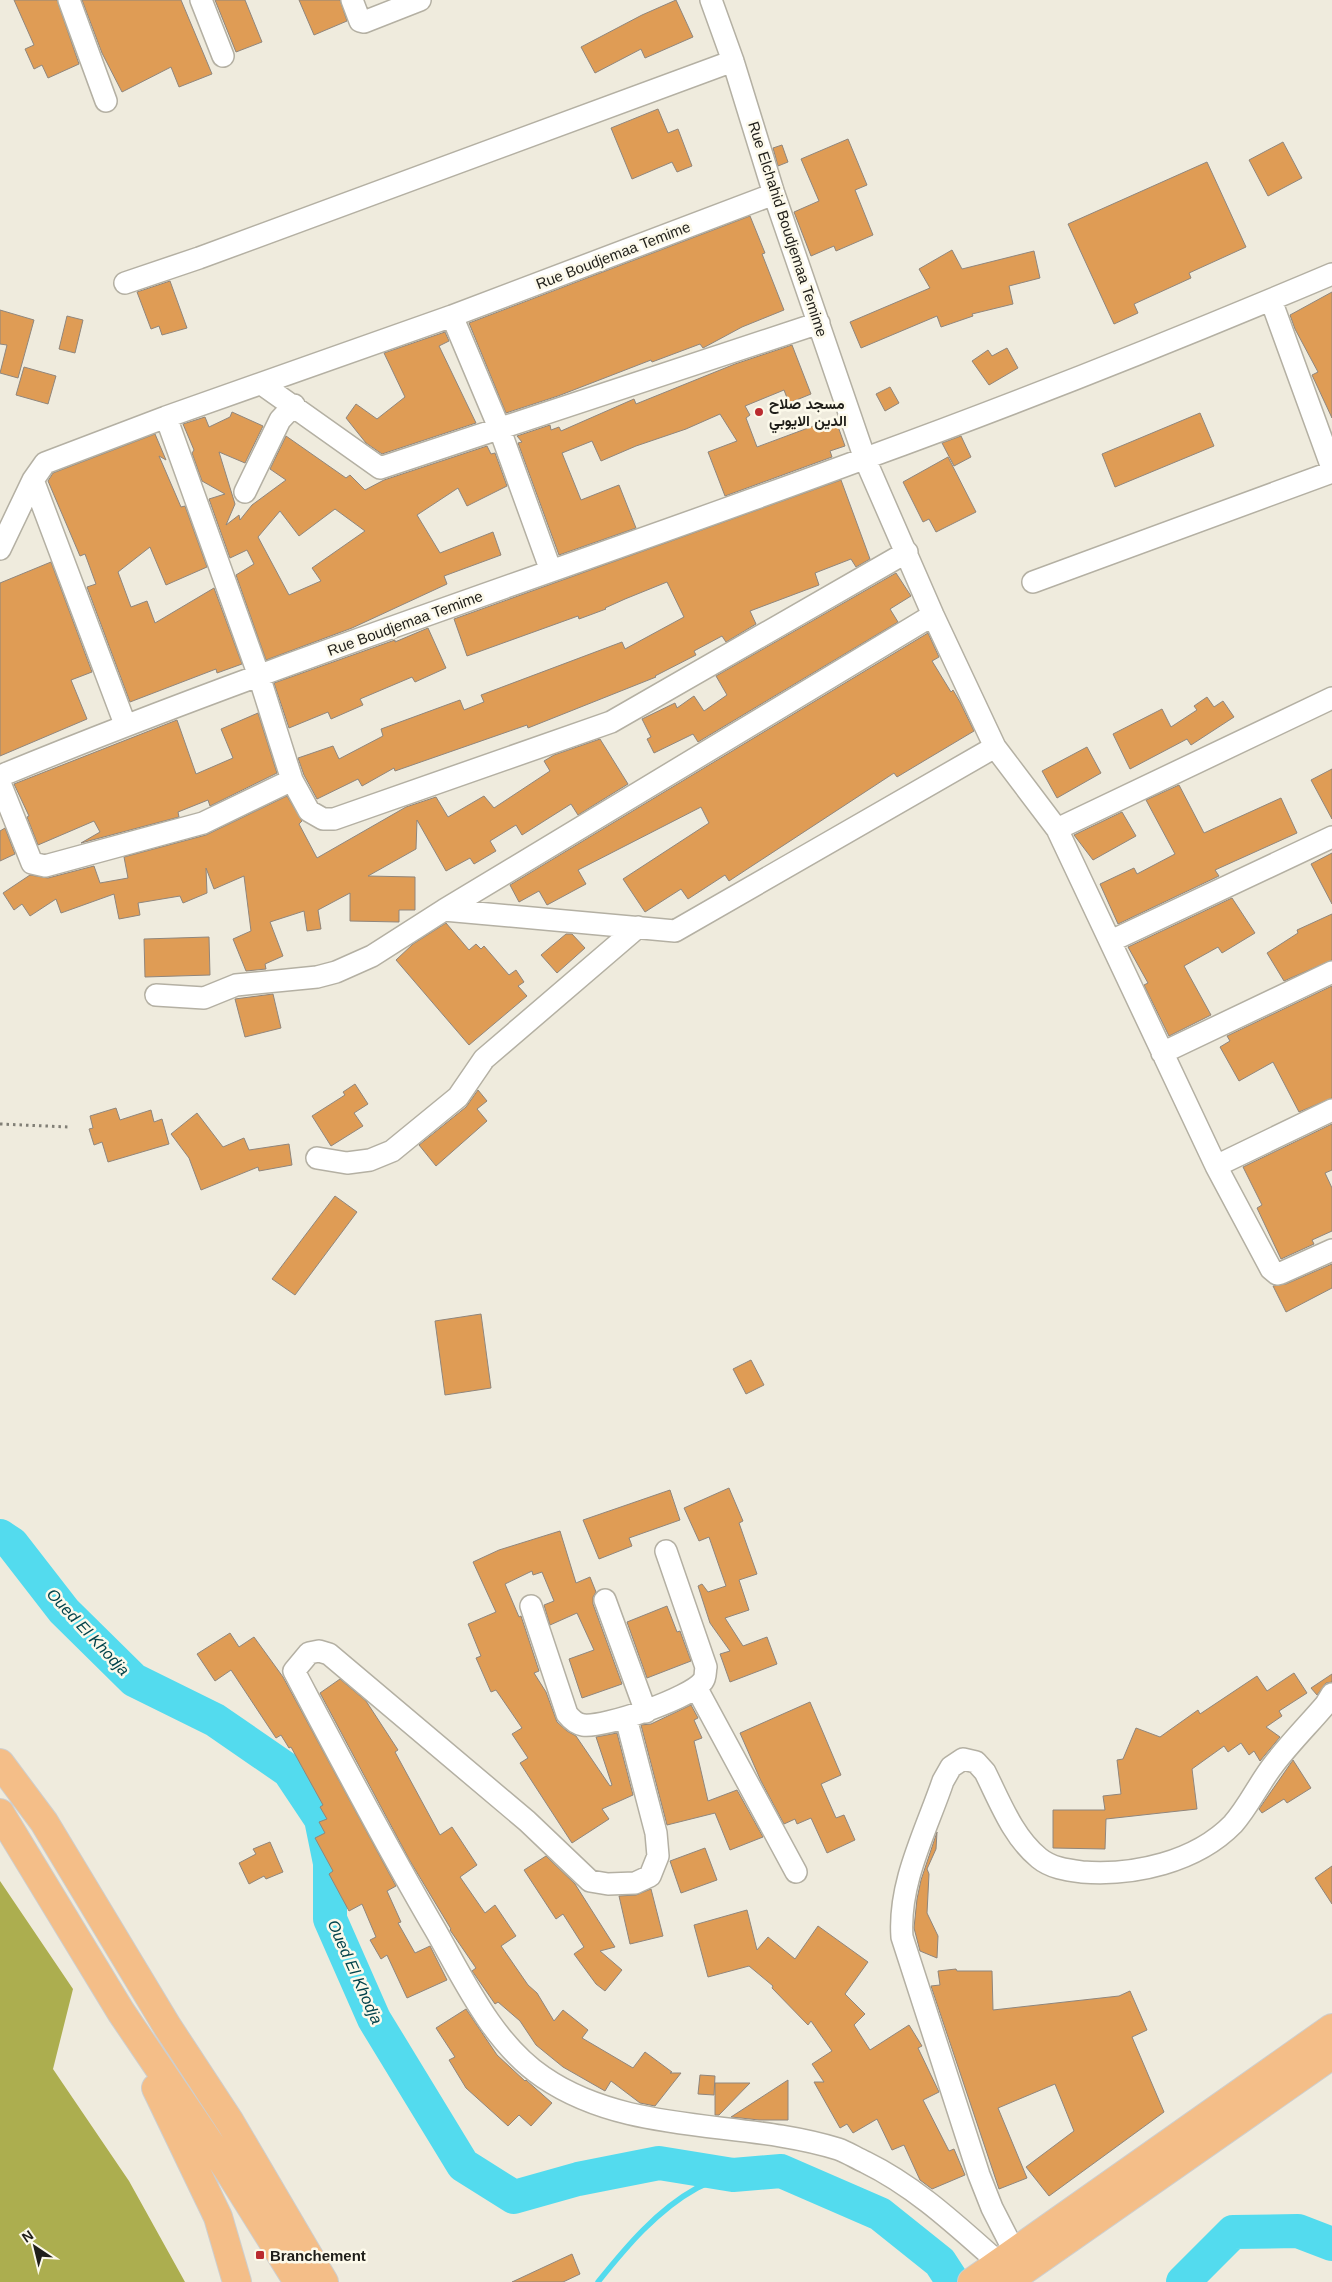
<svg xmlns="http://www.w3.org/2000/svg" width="1332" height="2282" font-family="Helvetica,Vazirmatn,sans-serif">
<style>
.forest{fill:#acae4f}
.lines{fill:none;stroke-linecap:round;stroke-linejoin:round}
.stream{stroke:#53dbee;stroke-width:5.5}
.river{stroke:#53dbee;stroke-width:34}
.building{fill:#df9c55;stroke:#90867c;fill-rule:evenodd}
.minor-casing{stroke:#b4b0a3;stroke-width:24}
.trunk-casing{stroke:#cececd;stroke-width:30}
.path{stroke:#817f76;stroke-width:3;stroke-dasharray:2.5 4;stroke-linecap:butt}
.minor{stroke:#fff;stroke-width:21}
.trunk{stroke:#f4be88;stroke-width:28}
.poi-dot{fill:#ba2b2f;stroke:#fcf9ea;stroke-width:2}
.labels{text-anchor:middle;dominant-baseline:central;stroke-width:5;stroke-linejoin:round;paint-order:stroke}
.street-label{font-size:15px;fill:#201f1a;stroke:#fcf9ea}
.poi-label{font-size:15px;font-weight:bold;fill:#201f1a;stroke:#fcf9ea;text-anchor:start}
.water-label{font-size:16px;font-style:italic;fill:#02434b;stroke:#fcf9ea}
</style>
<rect width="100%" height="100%" fill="#efebdd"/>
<path class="forest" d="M0 1881 73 1989 53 2069 129 2181 185 2282H0Z"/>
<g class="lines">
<path class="stream" d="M598 2282C626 2247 657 2210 697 2188 708 2182 722 2179 733 2175"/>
<path class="river" d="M0 1536 12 1544 64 1611 134 1680 215 1720 289 1771 321 1819 330 1863V1919L374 2019 463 2165 514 2197 578 2179 659 2163 733 2175 781 2171 880 2214 940 2262 953 2282
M1183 2282 1233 2232 1298 2231 1332 2244"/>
</g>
<path class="building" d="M14 0H57L79 64 48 78 42 65 34 69 25 49 34 45Z
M82 0H181L212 74 179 87 171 67 122 92 102 53Z
M215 0H245L262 42 236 52Z
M299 0H340L347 21 314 35Z
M676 0 693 37 645 58 641 49 595 73 581 47 642 15Z
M658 109 668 133 678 129 692 166 677 172 672 162 632 179 611 128Z
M848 139 867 185 855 190 873 235 836 251 834 246 811 256 794 212 819 201 801 159Z
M1283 142 1302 178 1268 196 1249 160Z
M782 145 788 162 778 166 773 148Z
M1207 162 1246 247 1189 273 1191 278 1134 304 1138 313 1114 324 1068 224Z
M750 216 765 253 762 254 784 310 742 327 703 348 700 344 652 362 651 360 558 396 506 413 469 323Z
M952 250 962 269 1034 251 1040 278 1009 286 1013 304 972 314 973 316 941 327 937 316 861 348 850 322 930 288 919 269Z
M170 281 187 328 162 335 159 326 151 329 137 292Z
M1332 292V418L1312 375 1318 372 1295 329 1290 315Z
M0 310 34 320 18 378 0 373 7 345 0 344Z
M67 316 83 320 75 353 59 349Z
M445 332 449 341 439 346 476 423 382 454 366 443 346 418 356 404 377 419 405 397 384 353Z
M792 345 811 394 789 403 784 390 745 406 750 415 746 418 757 447 835 418 845 446 830 451 832 457 725 496 708 452 737 441 720 414 686 429 636 446 601 461 592 441 562 453 581 500 619 485 636 528 559 555 518 443 522 442 517 436 550 425 551 430 559 427 561 431 634 399 636 404 735 364Z
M1007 348 1018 368 989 385 972 361 988 350 992 356Z
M24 367 56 376 48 404 16 395Z
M890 387 899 403 885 411 876 394Z
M232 412 263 426 245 463 219 452 235 504 226 525 239 515 240 520 252 505 286 480 270 469 286 436 346 478 350 475 365 490 384 480 487 446 491 454 495 453 507 486 467 506 458 488 417 515 440 553 493 532 501 555 444 576 447 584 352 628 266 660 236 575 254 564 247 550 230 558 209 499 225 494 202 481 192 453 194 450 183 424 205 417 209 427 230 417ZM335 509 365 531 312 568 321 581 289 595 258 537 280 511 299 536Z
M1200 413 1214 446 1115 487 1102 454Z
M155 434 166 460 159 456 181 507 185 506 207 567 166 585 150 547 118 572 131 607 147 601 155 623 214 588 242 664 217 673 216 669 130 702 87 587 96 584 85 554 80 556 48 481 53 473Z
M961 436 971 457 954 466 942 443Z
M948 457 976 512 936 532 929 519 923 522 903 482Z
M841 480 870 559 856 567 851 559 815 573 819 585 750 611 756 624 726 642 722 636 694 651 696 655 655 676 656 677 528 728 527 725 395 771 394 768 362 786 358 779 317 799 304 775 298 758 333 746 339 759 383 736 381 729 460 700 464 710 484 702 481 695 622 642 625 649 684 617 667 582 625 599 605 608 606 609 579 619 578 616 467 656 454 619Z
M51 562 92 672 71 680 87 719 0 756V583Z
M896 573 911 596 890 609 898 622 698 742 693 734 654 753 647 739 651 737 642 719 675 703 677 708 694 696 704 711 727 695 716 676Z
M428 628 446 668 415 682 412 677 360 699 363 705 331 719 328 712 289 728 274 683 395 640V642Z
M928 633 939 657 932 661 951 692 953 690 960 702 974 731 897 777 894 773 729 881 725 875 688 899 681 889 645 912 623 879 709 823 701 807 578 870 586 884 547 905 539 891 519 902 510 885Z
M1207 697 1214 707 1223 701 1234 717 1191 745 1187 739 1130 769 1113 734 1162 709 1171 727 1197 710 1194 706Z
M258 713 277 773 210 806 208 800 178 812 179 817 81 843 100 832 94 821 38 845 27 817 29 816 14 784 177 720 196 774 233 758 221 729Z
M600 739 628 784 578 815 571 804 522 835 516 825 490 841 496 851 474 864 470 858 446 871 417 820 416 849 368 876 415 877V910H399V922L350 921V893L318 910 321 929 307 931 304 911 270 922 283 956 265 964 266 969 246 971 233 939 251 931 244 876 214 889 206 868 207 893 183 903 180 896 138 903 140 915 119 919 114 894 61 913 56 899 30 916 22 904 14 910 3 893 30 875 48 878 94 866 100 883 128 878 124 857 206 835 287 796 302 821 299 824 317 858 406 807 436 797 448 817 484 796 494 808 550 771 544 761 554 755Z
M1087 747 1101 773 1057 798 1042 771Z
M1332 769V819L1311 780Z
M1179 785 1204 833 1281 798 1297 833 1215 870 1219 876 1118 924 1100 884 1134 868 1137 874 1175 854 1146 800Z
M1122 812 1136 836 1093 860 1074 835Z
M5 828 15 854 0 861V831Z
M1332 853V904L1311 864Z
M1232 898 1255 933 1222 953 1218 947 1184 966 1211 1015 1169 1036 1144 985 1148 983 1128 947Z
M1332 914V960L1284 981 1267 953 1298 933 1297 930Z
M446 923 469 950 476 944 481 949 484 946 509 975 516 970 524 982 518 986 527 996 469 1045 396 960 413 944Z
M566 934H572L585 948 557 973 541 955Z
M209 937 210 975 145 977 144 939Z
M1332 986V1098L1299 1112 1273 1062 1239 1081 1220 1047 1230 1041 1227 1036Z
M273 994 281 1028 245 1037 235 999Z
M355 1084 368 1104 354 1113 363 1126 331 1146 312 1116 345 1095 343 1092Z
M478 1090 487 1101 477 1109 487 1121 436 1166 419 1145 466 1107Z
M116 1108 120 1120 151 1110 154 1122 162 1119 169 1144 108 1162 102 1142 94 1145 89 1129 93 1128 90 1116Z
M197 1113 223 1147 244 1138 249 1150 289 1144 292 1165 259 1171 258 1167 201 1190 189 1158 171 1134Z
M1332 1124V1170L1325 1173 1332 1188V1231L1312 1240 1314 1244 1281 1259 1257 1208 1262 1205 1243 1167Z
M335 1196 357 1212 295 1295 272 1279Z
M1332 1264V1288L1286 1312 1273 1286 1286 1284Z
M481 1314 491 1388 445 1395 435 1321Z
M751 1360 764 1385 746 1394 733 1369Z
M729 1488 743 1521 739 1523 757 1574 739 1580 749 1610 725 1618 743 1646 767 1637 777 1664 730 1682 720 1654 730 1651 710 1623 698 1586 702 1584 708 1592 726 1586 709 1537 699 1541 684 1508Z
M670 1490 680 1520 629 1538 632 1546 599 1559 583 1520Z
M560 1531 576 1583 590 1577 596 1592 593 1597V1604L622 1684 582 1698 569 1659 594 1650 577 1613 550 1625 544 1605 554 1601 542 1572 533 1575 532 1571 505 1584 519 1617 521 1616 539 1671 534 1673 546 1692 557 1722 567 1731 576 1736 610 1786 612 1785 596 1737 617 1733 633 1795 602 1809 609 1819 572 1843 520 1763 528 1758 512 1734 522 1728 496 1690 491 1692 476 1658 481 1656 468 1624 496 1612 473 1562 499 1550Z
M667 1606 677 1632 680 1631 691 1661 647 1678 627 1622Z
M230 1633 239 1647 254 1637 283 1677 396 1886 387 1891 401 1922 398 1923 415 1953 430 1946 447 1980 407 1998 387 1955 381 1959 370 1940 376 1937 362 1904 349 1911 329 1874 333 1871 315 1838 325 1833 319 1822 327 1819 320 1807 323 1805 291 1747 289 1748 281 1735 276 1738 231 1670 215 1681 197 1654Z
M1294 1673 1307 1693 1279 1711 1282 1716 1266 1727 1280 1737 1260 1761 1254 1751 1249 1755 1241 1743 1228 1752 1224 1746 1192 1769 1197 1809 1106 1819 1105 1849 1053 1848V1810H1105L1103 1796 1121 1794 1117 1760 1123 1759 1136 1728 1160 1737 1198 1710 1200 1714 1257 1676 1267 1691Z
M1332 1674V1682L1326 1683 1317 1695 1311 1688Z
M340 1679 366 1701 398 1750 395 1752 440 1835 452 1827 477 1865 460 1877 485 1913 495 1905 516 1936 501 1946 528 1985 537 1993 554 2021 563 2010 588 2030 582 2038 633 2068 645 2052 672 2072 670 2073H681L655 2106 640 2103 611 2081 605 2091 563 2067 536 2045 520 2021 498 2002 495 2004 475 1975 472 1971 476 1968 450 1930 451 1929 410 1861 320 1693Z
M810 1702 841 1775 821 1784 836 1818 844 1815 855 1840 827 1853 811 1818 797 1824 795 1819 784 1824 761 1781 740 1733Z
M691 1705 698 1718 694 1720 702 1738 694 1741 708 1801 737 1790 763 1837 730 1850 715 1813 667 1825 641 1725 651 1724Z
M1293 1760 1311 1788 1287 1803 1284 1799 1262 1813 1259 1809Z
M937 1832 936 1849 927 1869 929 1874 927 1913 938 1936 937 1958 920 1951 914 1928 917 1899 921 1880Z
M270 1842 283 1872 266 1879 264 1876 249 1884 239 1863 256 1854 253 1849Z
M705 1848 717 1880 681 1893 670 1861Z
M546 1856 575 1884 615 1947 600 1951 622 1970 605 1991 596 1984 574 1954 584 1947 563 1914 556 1919 524 1870Z
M1332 1866V1904L1315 1878Z
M651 1889 663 1936 630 1944 619 1896 636 1895Z
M747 1910 757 1950 768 1937 795 1959 818 1926 868 1962 845 1994 865 2014 854 2025 870 2050 909 2025 922 2046 918 2048 939 2092 923 2100 949 2151 954 2149 965 2175 932 2189 920 2180 904 2145 892 2150 877 2119 853 2133 847 2124 840 2128 814 2082H824L812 2064 832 2051 811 2021 808 2025 772 1988 773 1986 749 1966 708 1977 694 1925Z
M956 1969 957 1971H992L993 2010 1119 1996 1130 1991 1147 2030 1132 2037 1164 2112 1049 2196 1026 2167 1074 2131 1055 2084 998 2108 1027 2178 999 2189 931 1986 940 1985 938 1971Z
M466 2009 497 2055 525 2081 526 2080 552 2103 531 2126 519 2115 508 2126 466 2088 449 2060 455 2057 436 2028Z
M700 2075 715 2076 714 2095 698 2094Z
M788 2080V2120H759L731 2117Z
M715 2083H750L719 2115H715Z
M572 2254 580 2274 563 2282H512Z"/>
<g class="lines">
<g class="minor-casing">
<path id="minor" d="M69 0 106 101
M201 0 223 56
M352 0 360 21 364 22 420 0
M711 0 733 61 774 194 865 459 933 615 995 747 1057 829 1216 1166 1271 1269 1277 1274 1281 1273 1332 1250
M125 283 199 258 733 61
M1271 300 1332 468
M452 316 500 430 551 571
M263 385 380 468 819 323
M166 417 259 676 292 780 309 811 323 819H334L611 722 907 552
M33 480 125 724
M245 492 280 420 294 405
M0 549 33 480 45 463 166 417 452 316 774 194
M1033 582 1332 472
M0 776C284 659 578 565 866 458 1023 401 1178 339 1332 274
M0 783 32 863 45 866 203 823 292 780
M1057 829 1332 698
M444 910 675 931 995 747
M1111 941 1332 837
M156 995 204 998 236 985 317 977 336 972 372 956 444 910 933 615
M1162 1053 1332 972
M317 1158 347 1163 370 1160 392 1151 458 1097 484 1059 638 927
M1216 1166 1332 1110
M605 1600 646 1712
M531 1606 567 1714C571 1719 576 1724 583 1725 604 1728 691 1698 703 1681 706 1677 705 1671 706 1667L666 1551
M697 1689 796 1872
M626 1718 656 1833 658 1856 650 1876 635 1883 608 1884 590 1881 527 1821 329 1654 319 1651 309 1653 294 1671C340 1758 386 1846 436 1931 465 1982 493 2043 543 2077 629 2136 742 2119 838 2149 847 2152 856 2158 865 2162 916 2187 956 2225 998 2262
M1014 2251 992 2208 979 2175 902 1937C898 1883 926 1831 943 1781L951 1767 963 1759 976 1762 985 1772C1000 1802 1013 1837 1039 1858 1051 1868 1067 1870 1082 1872 1134 1876 1196 1862 1233 1824 1249 1806 1259 1783 1274 1764 1290 1743 1309 1724 1326 1704L1332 1694"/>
</g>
<g class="trunk-casing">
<path id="trunk" d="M0 1763 44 1822 167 2026 230 2122 324 2282
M0 1813 121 2012 230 2173 298 2282
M156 2088 218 2217 237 2282
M972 2282 1332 2028
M1007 2282 1332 2055"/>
</g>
<path class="path" d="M0 1124 68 1127"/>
<use href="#minor" class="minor"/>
<use href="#trunk" class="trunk"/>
</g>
<g class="poi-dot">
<circle cx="759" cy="412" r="5"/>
<rect x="255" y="2250" width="10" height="10" rx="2.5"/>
</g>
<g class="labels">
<g class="street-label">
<text transform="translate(788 229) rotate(72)">Rue Elchahid Boudjemaa Temime</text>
<text transform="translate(613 255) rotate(-21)">Rue Boudjemaa Temime</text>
<text transform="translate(405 623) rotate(-20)">Rue Boudjemaa Temime</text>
</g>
<g class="poi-label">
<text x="769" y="403">مسجد صلاح<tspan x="769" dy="17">الدين الايوبي</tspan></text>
<text x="270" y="2255">Branchement</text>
</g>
<g class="water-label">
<text transform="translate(88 1632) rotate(47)">Oued El Khodja</text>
<text transform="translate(355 1972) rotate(66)">Oued El Khodja</text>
</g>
</g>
<g transform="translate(35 2247) rotate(325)" stroke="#fcf9ea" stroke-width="4" paint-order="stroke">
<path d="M0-4L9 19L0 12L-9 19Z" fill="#201f1a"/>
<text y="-8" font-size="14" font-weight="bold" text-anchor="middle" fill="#201f1a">N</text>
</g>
</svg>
